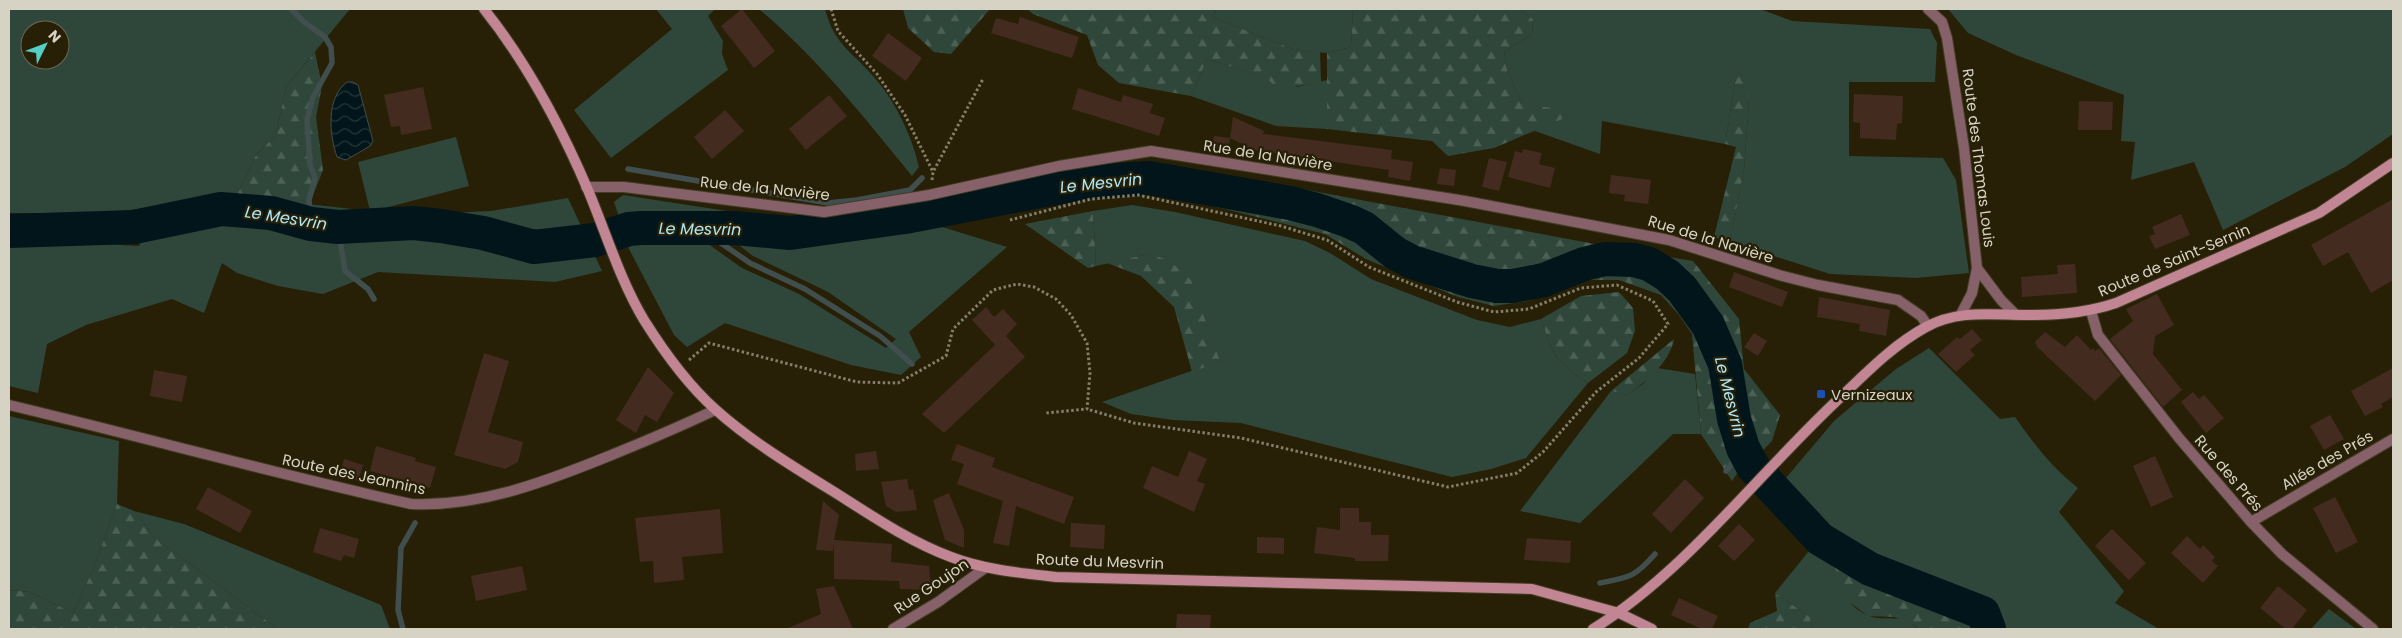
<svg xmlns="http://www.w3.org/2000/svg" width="2402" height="638" font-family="Poppins,sans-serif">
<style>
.grass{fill:#2f473a;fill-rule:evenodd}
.forest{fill:url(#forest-firs)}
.water{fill:url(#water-waves);stroke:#414e4e}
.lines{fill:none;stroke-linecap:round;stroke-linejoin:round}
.stream{stroke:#414e4e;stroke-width:5.5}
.river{stroke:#01151b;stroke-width:34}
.building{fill:#442b1f}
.street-casing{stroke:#433d24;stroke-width:12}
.secondary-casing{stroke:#433d24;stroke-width:12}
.path{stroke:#847e6a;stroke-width:3;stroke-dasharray:2.5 2.5;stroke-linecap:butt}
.street{stroke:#86616a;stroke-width:10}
.secondary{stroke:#c18594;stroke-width:10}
.transit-dot{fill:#1a4fb4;stroke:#272006;stroke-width:2}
.labels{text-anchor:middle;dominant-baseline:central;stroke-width:4.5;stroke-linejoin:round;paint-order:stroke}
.street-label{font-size:15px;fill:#d7d3c4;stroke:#272006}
.poi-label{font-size:15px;fill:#d7d3c4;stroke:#272006;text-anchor:start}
.water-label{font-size:16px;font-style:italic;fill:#ace8f9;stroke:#272006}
</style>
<defs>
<pattern id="forest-firs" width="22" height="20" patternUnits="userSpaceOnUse" patternTransform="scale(1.25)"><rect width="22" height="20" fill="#2f473a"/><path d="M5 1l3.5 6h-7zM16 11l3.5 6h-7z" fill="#4c6155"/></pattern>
<pattern id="water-waves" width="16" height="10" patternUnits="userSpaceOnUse" patternTransform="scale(1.25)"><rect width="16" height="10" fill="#01151b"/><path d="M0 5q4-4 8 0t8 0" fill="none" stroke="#25363a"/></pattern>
</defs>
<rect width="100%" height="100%" fill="#272006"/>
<path class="grass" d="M9 9H350L286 87 276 135 256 155 236 196 370 211 358 162 456 137 469 186 373 211 425 214 491 211 568 198 602 271 555 282 378 272 323 294 278 286 237 273 222 263 204 313 172 299 86 325 47 344 38 393 9 386V239L139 246 157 207 103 213H9ZM30 30H60V60H30Z
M656 9H715L708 16 723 41 722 54 728 70 611 158 574 110 672 29Z
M759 9H825C835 46 851 50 873 76 895 100 912 136 919 167L912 176C862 115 819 60 759 9Z
M1217 9H1353L1351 47 1327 53 1298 51 1212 17Z
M1519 9H1760L1792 21 1930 29 1937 43 1935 82H1849V156L1943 158 1956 180 1969 273 1916 278 1830 274 1730 242 1744 170 1749 100 1739 69 1735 82 1725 144 1602 121 1600 154 1532 130 1561 119 1522 104 1507 70 1504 52 1532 34 1533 19Z
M1948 9H2393V134L2345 167 2223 230 2194 162 2131 180 2135 142 2121 141 2124 95 2016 55 1968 33Z
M1207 59 1297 87 1327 80V129L1276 126 1191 96Z
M623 195 805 223 636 218 620 220 614 202Z
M1132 205 1175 212 1305 241 1330 253 1371 279 1477 320 1510 327 1541 319C1553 355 1556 362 1588 383L1526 458 1491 469 1452 477 1241 423 1173 420 1131 414 1102 402 1220 361 1149 254 1096 266 1093 211Z
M910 225 939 226 1007 247 909 332 921 357 901 375 851 365 725 323 687 347 674 335 628 247 639 235 697 236 742 268 799 294 886 348 896 339 828 292 753 256 723 233 778 248 850 240Z
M1929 348 2000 419 2015 417C2034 444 2052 468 2078 488L2059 512 2124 591 2115 603 2159 629H2008L1990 609 1951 584 1900 570 1834 534 1786 478 1834 421 1896 369Z
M1657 368 1695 374 1701 434H1673L1580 523 1520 511 1611 391 1627 395 1643 384Z
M9 416 119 441 117 504 94 567 73 613 30 592 9 590Z
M134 511 184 524 381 605 390 629H278L155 538Z
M1813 546C1820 553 1830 560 1835 568 1847 587 1841 603 1867 615 1883 623 1900 611 1918 629H1812L1810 617 1775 593Z
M2329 609 2356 629H2311Z"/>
<path class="forest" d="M903 9H990L951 54 934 52 908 28Z
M1027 9H1217L1212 17 1298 51 1320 52 1321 82 1278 90 1267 78 1207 59 1191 96 1119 83 1098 65 1087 35 1033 14Z
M1353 9H1519L1533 19 1532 34 1504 52 1507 70 1522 104 1561 109 1562 119 1494 148 1448 156 1432 141 1327 129V53L1351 47Z
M315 52 322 86 316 117 323 170 309 205 236 196 256 155 276 135 286 87Z
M1739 68 1748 79 1749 100 1744 170 1730 242 1714 237 1736 147 1725 144 1735 82Z
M1286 186 1600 245 1584 254 1533 272 1499 278 1440 263 1405 252 1388 238 1355 217 1273 193Z
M1166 188 1282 210 1358 232 1382 255 1407 266 1480 287 1508 290 1551 283 1592 268 1649 273 1669 287 1703 334 1716 367 1722 408 1742 466 1732 481 1701 434 1692 334 1679 315 1661 295 1619 280H1582L1528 301 1494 306 1458 297 1366 259 1325 234 1156 192Z
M1093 211 1096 266 1088 268 1025 224Z
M1149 254 1169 260 1191 280 1220 361 1192 372 1174 307 1141 276 1107 263Z
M1663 256 1693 261 1739 319 1744 369 1780 415 1772 441 1758 455 1737 390 1743 368 1698 293Z
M1619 292 1633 308 1635 331 1627 353 1588 383C1556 362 1553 355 1541 319L1581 296Z
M1674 339C1670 362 1646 382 1627 395L1611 391Z
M1786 478 1834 534 1900 570 1951 584 1990 609 2008 629H1918L1914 625 1894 617 1868 616 1848 601 1835 568 1764 502Z
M117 504 134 511 155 538 278 629H9V590L30 592 73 613 94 567Z
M1775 593 1810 617 1812 629H1748L1750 623 1777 611Z"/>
<path class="water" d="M347 82H353L358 85 373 141 370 146 346 160 337 157C329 134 326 98 347 82Z"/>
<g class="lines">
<path class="stream" d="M291 9 304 22 325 37 331 47 332 63 313 97 307 120 310 165 315 178 309 200 311 224
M628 169 828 203 857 200 910 190 922 178
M338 227 345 271 368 289 374 299
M699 228 750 263 805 289 880 336 912 364
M1726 471 1743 448
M1600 583C1630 577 1635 577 1655 554
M403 629 398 610 401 548 415 523"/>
<path class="river" d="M9 231 134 227 221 209 271 213 311 224 338 227 414 223 441 226 483 233 534 247 595 240 629 229 641 228H735L790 233 905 217 1087 182 1149 178 1290 203 1317 210 1349 221 1364 228 1395 253 1412 262 1472 281 1497 286H1513L1544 280 1584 264 1605 259 1634 260 1649 264 1667 275 1682 289 1708 325 1725 364 1734 419 1743 448 1753 467 1820 539 1870 569 1983 613 1989 629"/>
</g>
<path class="building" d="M742 9 775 51 754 68 721 26Z
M1020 17 1079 37 1072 58 991 33 996 18 1018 24Z
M888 33 922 58 906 81 872 56Z
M423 87 432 129 401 135 400 126 391 127 384 95Z
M1078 88 1121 102 1123 95 1153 104 1150 113 1165 118 1159 136 1072 109Z
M1854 94 1903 96 1902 123 1897 124 1896 140 1860 138V123L1853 122Z
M829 95 847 116 806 150 789 129Z
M2079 101 2113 102 2112 130H2078Z
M725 110 744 131 712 159 694 137Z
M1233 117 1264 131 1263 134 1392 150 1391 159 1413 162 1410 181 1388 177 1389 170 1255 150 1230 138Z
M1214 136 1230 138 1228 155 1211 153Z
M1523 149 1542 153 1539 164 1555 168 1550 188 1508 177 1515 151 1522 153Z
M1489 158 1507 162 1499 191 1482 187Z
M1440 168 1456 170 1454 186 1437 184Z
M1611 175 1651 180 1648 204 1624 201 1625 195 1609 193Z
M2393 199V280L2371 293 2348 252 2323 266 2311 245Z
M2181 214 2190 235 2155 249 2149 236 2155 234 2152 227Z
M2075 264 2077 293 2022 297 2021 277 2058 274 2057 265Z
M1734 272 1788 292 1782 307 1729 287Z
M2157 294 2174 325 2155 336 2153 354 2182 390 2163 407 2110 339 2133 321 2126 309Z
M1819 297 1890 310 1886 336 1859 331 1860 324 1817 317Z
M986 307 994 317 1003 309 1017 324 1006 336 1025 357 944 433 922 414 995 345 972 320Z
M1972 329 1982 340 1970 350 1975 355 1956 372 1938 354 1957 337 1960 339Z
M2045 332 2065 347 2077 335 2091 350 2093 348 2095 351 2099 348 2121 375 2095 401 2037 347 2035 342Z
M1754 333 1767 341 1758 356 1744 347Z
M484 353 509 361 488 432 523 442 518 462 505 469 454 455Z
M648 367 674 393 657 422 645 415 636 433 616 420Z
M2393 368V397L2381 404 2383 407 2365 416 2351 391Z
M154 370 187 376 182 402 150 396Z
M2193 392 2199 399 2204 395 2224 418 2206 433 2181 402Z
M2330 415 2344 439 2324 450 2310 426Z
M957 444 995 458 992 467 1074 497 1064 524 1016 506 1009 546 993 543 1003 501 957 484 964 464 951 460Z
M376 446 416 458 415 461 436 467 430 488 370 471Z
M876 451 879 469 856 471 855 454Z
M1189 451 1207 459 1197 481 1205 484 1194 512 1143 488 1152 466 1178 477Z
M2155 456 2173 497 2151 507 2133 466Z
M344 459 363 465 358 481 340 475Z
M907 479 909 490 913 489 917 510 896 512 886 506 881 482Z
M1685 479 1704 498 1671 533 1652 514Z
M208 487 252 511 240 533 196 509Z
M949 493 964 530V548L945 540 933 500Z
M2335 497 2358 542 2336 553 2313 508Z
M823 501 839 515 834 540 892 544 891 562 929 566 931 590 900 589 899 581 834 579V542L833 551 816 550Z
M1340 508H1359V522H1371V535H1389L1388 561H1355V558L1314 553 1317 527 1340 530Z
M720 509 723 553 682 557 684 580 654 583 653 561 640 562 635 518Z
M1071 523 1105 525 1104 549 1070 547Z
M1739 524 1755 540 1734 561 1718 546Z
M320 528 359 539 354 558 344 555 341 561 313 552Z
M2112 529 2146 563 2129 580 2095 546Z
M2187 536 2200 549 2203 545 2215 557 2212 561 2218 566 2203 583 2171 553Z
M1257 537 1284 538V554L1257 553Z
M1527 538 1571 541 1570 563 1524 560Z
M522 566 527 590 476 601 471 576Z
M834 586 853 629H786L821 614 816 589Z
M2278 586 2307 610 2292 629H2286L2260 608Z
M1679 598 1718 616 1712 629H1702L1671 615Z
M1177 614 1211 615 1210 629H1176Z"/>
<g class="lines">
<g class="street-casing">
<path id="street" d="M1928 9 1942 22 1947 38 1964 148 1977 268 1972 293 1961 314
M586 187H624L824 212 929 195 1059 166 1151 151 1465 201 1669 240 1779 275 1818 285 1898 300 1921 316 1928 326
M1977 268 2001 300 2016 315
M2091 311 2098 335 2179 438 2251 522 2282 554 2373 629
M9 405C143 437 276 474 411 504 477 507 539 484 599 460 639 444 677 428 715 410
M2251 522 2393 439
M893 629 938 602 985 568"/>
</g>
<g class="secondary-casing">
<path id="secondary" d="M484 9C527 63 561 127 588 190 606 233 620 280 644 320 664 352 688 385 716 410 753 443 797 469 839 495 875 518 911 542 951 557 985 570 1021 573 1056 577L1532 589 1619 613 1652 629
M1593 629C1687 571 1762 469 1844 394 1870 369 1895 344 1926 327 1961 308 1996 316 2034 315 2062 315 2089 312 2116 303L2319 213 2393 163"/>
</g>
<path class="path" d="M831 9 838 31 877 74 905 115 933 172
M932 180 933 172 983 79
M1010 220 1091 199 1138 195 1281 226 1327 240 1369 267 1457 302 1494 312 1529 309 1581 288 1617 285 1653 301 1668 324 1639 358 1596 392 1543 452 1517 473 1448 487 1241 438 1134 423 1087 409
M689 360 709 343 857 382 898 383 946 356 953 329 993 290 1017 284 1034 287 1056 299 1071 315 1087 343 1090 373 1087 409 1045 413"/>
<use href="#street" class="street"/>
<use href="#secondary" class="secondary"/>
</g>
<rect class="transit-dot" x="1816" y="389" width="10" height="10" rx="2.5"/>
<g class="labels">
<g class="street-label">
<text transform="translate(1268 155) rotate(9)">Rue de la Navière</text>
<text transform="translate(1979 158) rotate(83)">Route des Thomas Louis</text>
<text transform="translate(765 188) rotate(6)">Rue de la Navière</text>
<text transform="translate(1711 239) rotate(17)">Rue de la Navière</text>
<text transform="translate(2174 260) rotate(-23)">Route de Saint-Sernin</text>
<text transform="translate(2327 460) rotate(-30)">Allée des Prés</text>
<text transform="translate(2229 473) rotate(49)">Rue des Prés</text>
<text transform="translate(354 474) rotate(12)">Route des Jeannins</text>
<text transform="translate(1100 561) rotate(2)">Route du Mesvrin</text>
<text transform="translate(931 586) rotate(-34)">Rue Goujon</text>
</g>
<g class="poi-label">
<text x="1831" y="394">Vernizeaux</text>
</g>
<g class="water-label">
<text transform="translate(1101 183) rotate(-6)">Le Mesvrin</text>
<text transform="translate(286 218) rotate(9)">Le Mesvrin</text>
<text transform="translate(700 229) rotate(1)">Le Mesvrin</text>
<text transform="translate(1730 397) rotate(76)">Le Mesvrin</text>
</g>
</g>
<rect width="2402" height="638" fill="none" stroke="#d7d3c4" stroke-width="20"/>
<g transform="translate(45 45) rotate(48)"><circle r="24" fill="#272006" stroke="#6d6852"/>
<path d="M0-4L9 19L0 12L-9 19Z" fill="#55cec5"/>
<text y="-8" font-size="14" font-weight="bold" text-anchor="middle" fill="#d7d3c4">N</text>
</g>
</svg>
